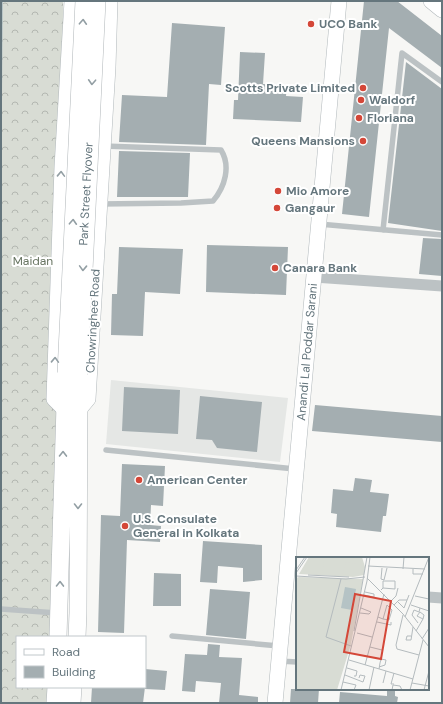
<svg xmlns="http://www.w3.org/2000/svg" width="443" height="704" font-family="'DM Sans',sans-serif">
<style>
.built{fill:#e5e7e5}
.forest{fill:url(#forest-crowns)}
.water{fill:#b5c3c5}
.building{fill:#a4aeb1}
.lines{fill:none;stroke-linecap:round;stroke-linejoin:round}
.secondary-casing{stroke:#b1b8bb;stroke-width:16}
.primary-casing{stroke:#b0b6b9;stroke-width:18}
.lane{stroke:#bcc2c4;stroke-width:5.5}
.street{stroke:#bcc2c4;stroke-width:11}
.secondary{stroke:#fff;stroke-width:15}
.primary{stroke:#fff;stroke-width:17}
.primary-bridge-casing{stroke:#b0b6b9;stroke-width:18;stroke-linecap:butt}
.primary-bridge{stroke:#fff;stroke-width:17}
.oneway{stroke:#939fa4}
.poi-dot{fill:#d44738;stroke:#fff;stroke-width:1.5}
.labels{text-anchor:middle;dominant-baseline:central;stroke-width:4;stroke-linejoin:round;paint-order:stroke}
.poi-label{font-size:12px;font-weight:bold;fill:#65767d;stroke:#fff;text-anchor:start}
.street-label{font-size:12px;fill:#65767d;stroke:#fff}
.park-label{font-size:12px;fill:#697663;stroke:#fff}
.inset-road{fill:none;stroke:#b4bbbe;stroke-width:1}
.view{fill:#d44738;fill-opacity:0.15;stroke:#d44738;stroke-width:2}
.inset-edge{fill:none;stroke:#65767d;stroke-width:2}
</style>
<defs>
<pattern id="forest-crowns" width="20" height="18" patternUnits="userSpaceOnUse"><rect width="20" height="18" fill="#d8dcd4"/><path d="M2 6a3 3 0 1 1 6 0M12 15a3 3 0 1 1 6 0" fill="none" stroke="#b3b7b1"/></pattern>
</defs>
<rect width="100%" height="100%" fill="#f7f7f5"/>
<path class="built" d="M111 380 288 398 280 462 106 444Z"/>
<path class="forest" d="M1 1H63L66 237 56 637H17V687H52L51 703H1Z"/>
<path class="water" d="M1 1H3L1 194Z"/>
<path class="building" d="M364 1H397L442 36V68L389 28 369 217 342 214Z
M172 23 225 27 221 85 209 84 206 145 119 142 122 95 167 97Z
M240 52 265 53 263 84 287 85 286 96 303 97 301 122 233 119 234 100H238Z
M406 62 442 89V231L388 223Z
M119 151 190 153 188 197H117Z
M423 238 442 239V276L419 274Z
M207 245 288 247 286 295 206 292Z
M119 247 183 249 180 294 145 292 143 336 111 335 112 294H117Z
M124 387 180 390 178 434 122 431Z
M200 396 262 402 257 452 217 448 212 440 196 439Z
M315 405 442 416V442L312 431Z
M122 464 165 466 163 506 151 505 150 525 161 526 160 542 127 540 124 633 98 632 101 515 120 516Z
M355 478 372 480 370 492 389 494 386 516H383L381 532 336 527 337 514 331 513 333 489 353 491Z
M203 541 262 545V580L243 582V568L218 566 217 583 200 582Z
M154 573 181 574V606H153Z
M210 589 250 592 246 639 206 635Z
M208 644 220 645 219 657 242 658 239 695 258 697V703H219L221 683 196 681 195 692 182 691 185 654 207 655Z
M145 669 167 671 165 690 145 689Z
M92 687H145L143 703H91Z
M291 689H319L318 703H290Z
M387 689 395 690V696L398 697 397 703H339L340 692 387 696Z"/>
<g class="lines">
<g class="secondary-casing">
<path id="secondary" d="M431 1 442 10
M64 409 54 399 62 167 72 1
M78 411 88 399 108 67 110 1
M275 703 339 1"/>
</g>
<g class="primary-casing">
<path id="primary" d="M58 637 66 373
M77 637 78 613 79 374
M55 703 56 687
M72 703 73 687"/>
</g>
<path class="lane" d="M100 204 181 203 213 201C225 187 231 166 221 150L103 146
M319 224 442 235
M383 230 402 53 442 82
M106 450 295 469
M1 609 57 613
M172 636 279 646
M279 661 297 662"/>
<path class="street" d="M314 277 442 286
M428 597 442 598"/>
<use href="#secondary" class="secondary"/>
<use href="#primary" class="primary"/>
<g class="primary-bridge-casing">
<path id="primary-bridge" d="M66 373 84 1
M79 374 97 1"/>
</g>
<use href="#primary-bridge" class="primary-bridge"/>
</g>
<defs><path id="oneway-chevron" d="M-2-3.5L2.5 0L-2 3.5" fill="none" stroke-width="1.6" stroke-linecap="round" stroke-linejoin="round"/></defs>
<g class="oneway">
<use href="#oneway-chevron" transform="translate(83 22) rotate(-87)"/>
<use href="#oneway-chevron" transform="translate(92 82) rotate(93)"/>
<use href="#oneway-chevron" transform="translate(61 174) rotate(-88)"/>
<use href="#oneway-chevron" transform="translate(73 222) rotate(-87)"/>
<use href="#oneway-chevron" transform="translate(83 268) rotate(92)"/>
<use href="#oneway-chevron" transform="translate(55 360) rotate(-88)"/>
<use href="#oneway-chevron" transform="translate(63 454) rotate(-89)"/>
<use href="#oneway-chevron" transform="translate(78 506) rotate(90)"/>
<use href="#oneway-chevron" transform="translate(60 584) rotate(-89)"/>
</g>
<g class="poi-dot">
<circle cx="311" cy="24" r="4"/>
<circle cx="363" cy="88" r="4"/>
<circle cx="361" cy="100" r="4"/>
<circle cx="359" cy="118" r="4"/>
<circle cx="363" cy="141" r="4"/>
<circle cx="278" cy="191" r="4"/>
<circle cx="277" cy="208" r="4"/>
<circle cx="275" cy="268" r="4"/>
<circle cx="139" cy="480" r="4"/>
<circle cx="125" cy="526" r="4"/>
</g>
<g class="labels">
<g class="poi-label">
<text x="319" y="24">UCO Bank</text>
<text x="355" y="88" text-anchor="end">Scotts Private Limited</text>
<text x="369" y="100">Waldorf</text>
<text x="367" y="118">Floriana</text>
<text x="355" y="141" text-anchor="end">Queens Mansions</text>
<text x="286" y="191">Mio Amore</text>
<text x="285" y="208">Gangaur</text>
<text x="283" y="268">Canara Bank</text>
<text x="147" y="480">American Center</text>
<text x="133" y="519">U.S. Consulate<tspan x="133" dy="14">General in Kolkata</tspan></text>
</g>
<g class="street-label">
<text transform="translate(86 194) rotate(-87)">Park Street Flyover</text>
<text transform="translate(93 321) rotate(-87)">Chowringhee Road</text>
<text transform="translate(307 352) rotate(-85)">Anandi Lal Poddar Sarani</text>
</g>
<g class="park-label">
<text x="33" y="261">Maidan</text>
</g>
</g>
<g transform="translate(296 557)">
<rect width="133" height="133" fill="#f7f7f5"/>
<path d="M13 0H66L69 10 68 18 57 20 3 17ZM3 20 67 22 55 87 41 133H0V21Z" fill="#d8dcd4"/>
<path d="M20 3 28 5 26 18 17 17ZM50 5 62 7 57 19 46 17Z" fill="#d8dcd4"/>
<path d="M49 30 60 32 56 53 45 51Z" fill="#b5c3c5"/>
<path class="inset-road" d="M72 9 129 12M86 11 85 22 88 23 91 11M107 12 108 0M117 12V17H127M0 13 9 0M0 16 11 0M12 18 53 20M0 19 50 22 69 20M71 21 107 57 133 90M45 22 30 80 55 89M85 33 87 31 99 32V24H87V31M68 38 78 40V37L69 35M119 39 133 42M95 44 100 39 102 31M102 45 108 51 113 38M98 48 103 43H111M115 48 133 54M64 56 73 57 75 55 65 51M107 58 100 88 101 92 123 98M82 60 87 62 93 63 96 53 91 48 87 62M109 60 133 0M81 65 95 68V65M122 66 116 58 118 53 123 55 124 51M58 74 71 0M120 74 127 62 128 58 124 55 121 59 127 62M61 76 76 80M115 79H111L110 83H115L117 70M126 82 133 71M74 90 86 93M53 103 117 122M69 108 88 37M51 111 61 114 60 119H58M83 112 84 106 85 102 90 103 89 108 83 110M49 118 67 125 69 119 64 118 63 121M47 125 60 128 58 133M87 126 90 114M116 126 133 129M98 127H95L98 116M45 133 71 24 74 0M73 133 78 110M96 133 97 128 104 129 106 133M114 133 127 83M128 133 133 114"/>
<path class="view" d="M59 37 95 44 85 102 48 95Z"/>
<rect width="133" height="133" class="inset-edge"/>
</g>
<rect width="443" height="704" fill="none" stroke="#65767d" stroke-width="4"/>
<rect x="16" y="636" width="130" height="52" fill="#ffffff" stroke="#c1c8cb"/>
<rect x="24" y="649" width="20" height="6" fill="#ffffff" stroke="#c1c8cb"/>
<text x="52" y="656" font-size="12" fill="#65767d">Road</text>
<rect x="24" y="666" width="20" height="12" fill="#a4aeb1" stroke="#c1c8cb"/>
<text x="52" y="676" font-size="12" fill="#65767d">Building</text>
</svg>
